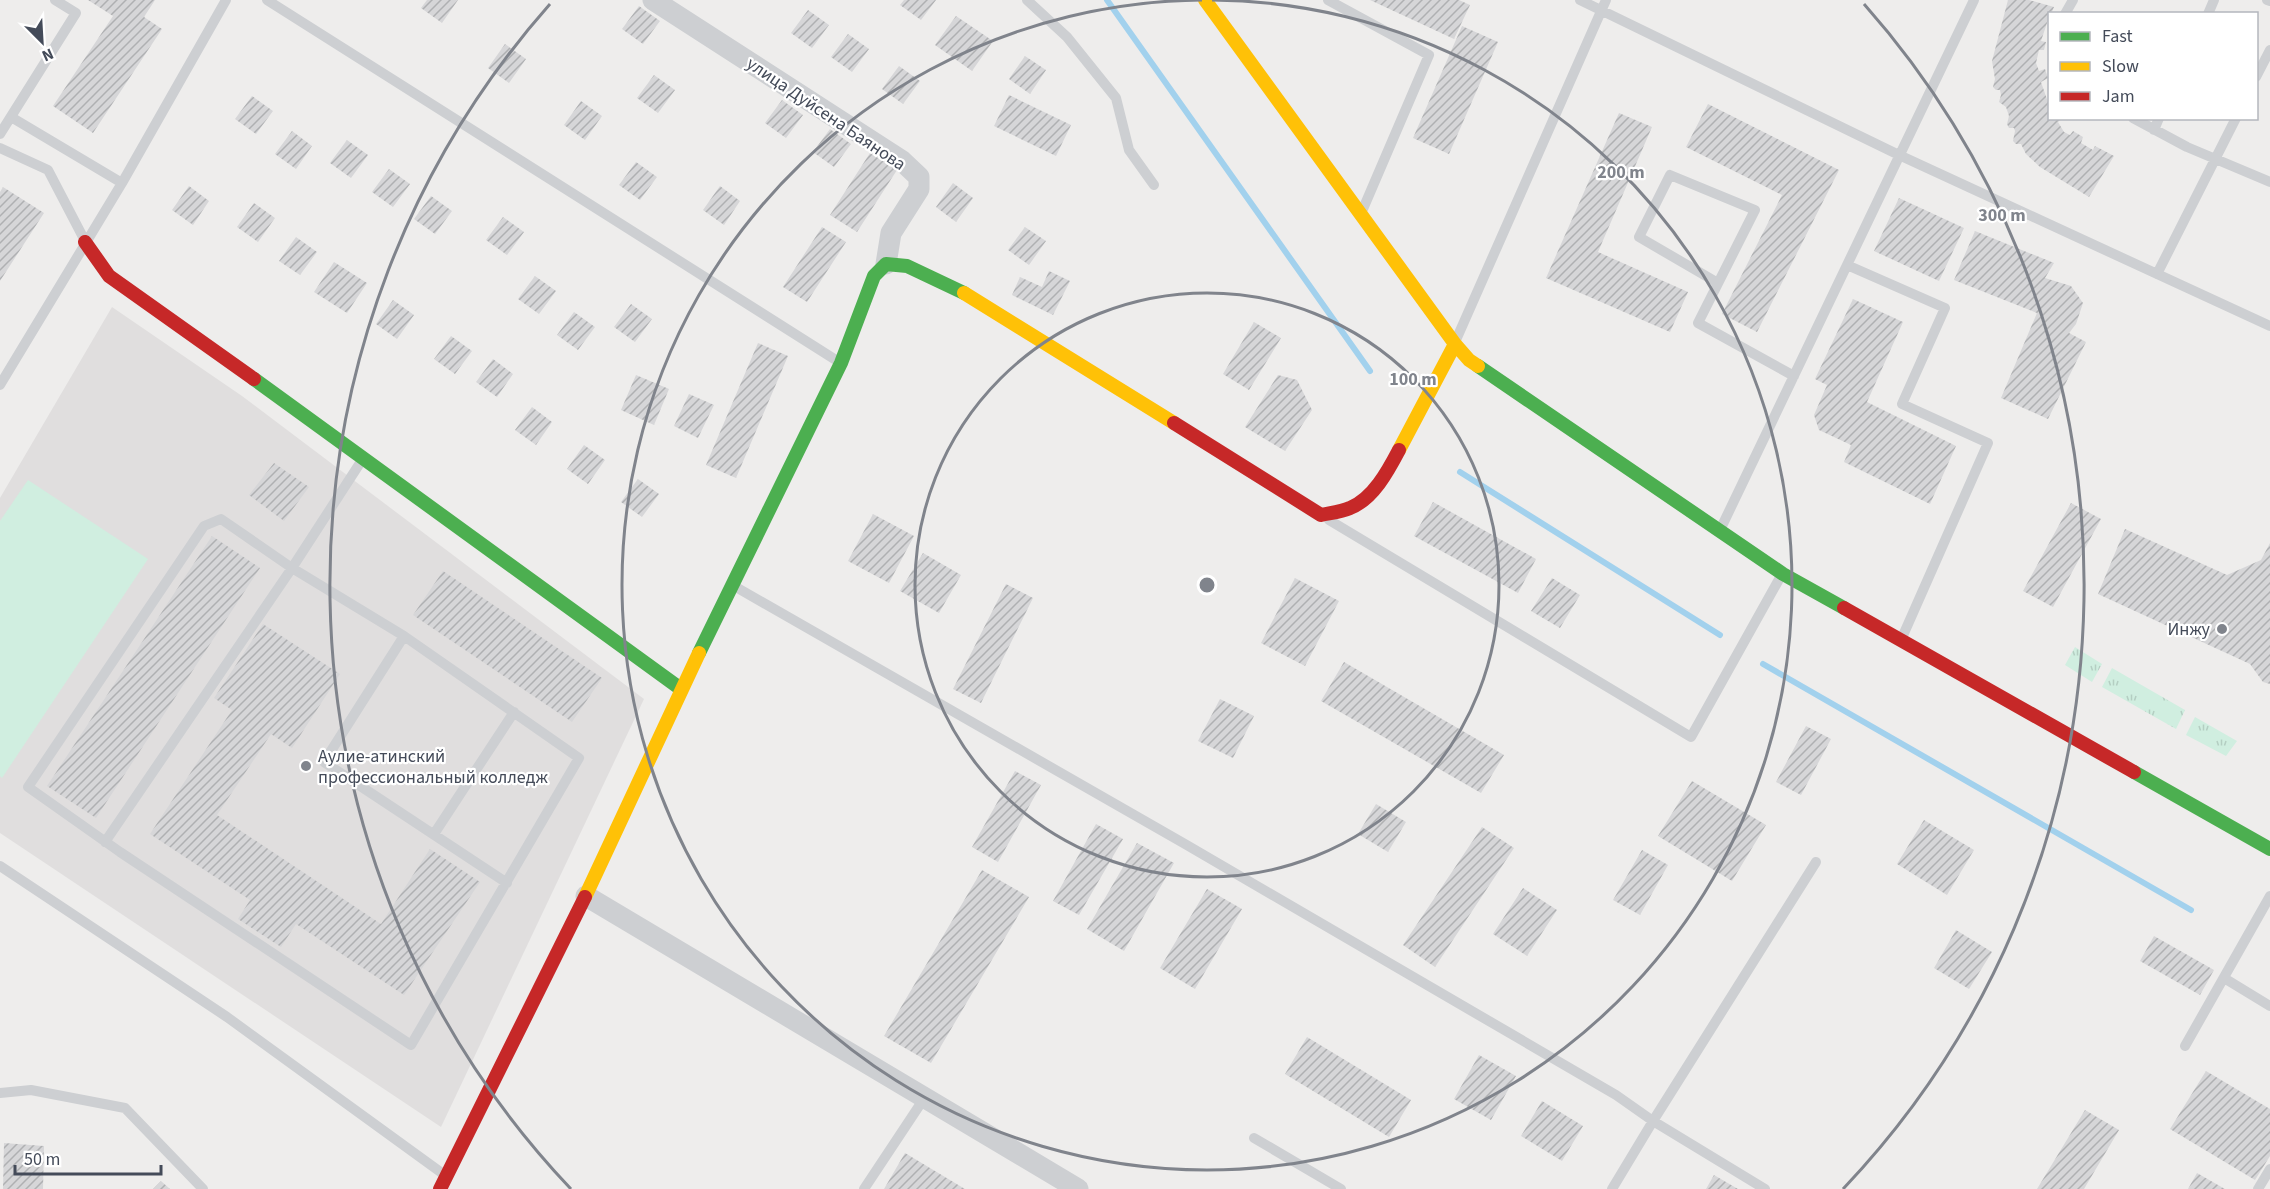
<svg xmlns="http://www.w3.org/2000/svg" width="2270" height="1189" font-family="'Source Sans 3',sans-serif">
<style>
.education{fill:#e0dede}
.grass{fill:url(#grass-tufts)}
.garden{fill:#d0eee0}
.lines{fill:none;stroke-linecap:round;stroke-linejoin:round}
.stream{stroke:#a2d1ed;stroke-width:6}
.building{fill:url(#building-hatch)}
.lane{stroke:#cdcfd2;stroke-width:10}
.street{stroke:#cdcfd2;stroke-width:21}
.fast{stroke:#4caf50;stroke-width:14}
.slow{stroke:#ffc107;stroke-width:14}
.jam{stroke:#c62828;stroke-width:14}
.ring{fill:none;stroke:#80848c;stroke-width:3}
.poi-dot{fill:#80848c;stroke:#fff;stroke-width:2}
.labels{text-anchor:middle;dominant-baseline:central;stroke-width:4.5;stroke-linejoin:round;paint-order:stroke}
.street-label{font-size:18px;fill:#444b59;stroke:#fff}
.poi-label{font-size:18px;fill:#444b59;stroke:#fff;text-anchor:end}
.centre{fill:#80848c;stroke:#fff;stroke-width:3}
.ring-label{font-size:18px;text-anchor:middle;font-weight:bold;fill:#80848c;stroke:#fff;stroke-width:4.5;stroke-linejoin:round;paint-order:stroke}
</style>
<defs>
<pattern id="grass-tufts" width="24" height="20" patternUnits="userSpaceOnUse" patternTransform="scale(1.5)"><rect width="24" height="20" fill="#d0eee0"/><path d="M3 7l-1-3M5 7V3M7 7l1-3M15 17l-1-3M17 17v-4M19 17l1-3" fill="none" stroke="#b4cec2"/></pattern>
<pattern id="building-hatch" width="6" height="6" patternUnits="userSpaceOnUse" patternTransform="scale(1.5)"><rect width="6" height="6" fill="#d6d6d8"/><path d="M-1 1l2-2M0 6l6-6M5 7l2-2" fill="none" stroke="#afb0b2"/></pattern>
</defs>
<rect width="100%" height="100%" fill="#eeedec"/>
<path class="education" d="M112 307 242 396 644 699 441 1127 0 833V498Z"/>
<path class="grass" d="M2075 647 2102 664 2092 682 2065 665Z
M2112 668 2185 710 2176 729 2102 687Z
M2195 717 2237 741 2226 756 2186 735Z"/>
<path class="garden" d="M28 480 148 559 2 778 0 776V521Z"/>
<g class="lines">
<path class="stream" d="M1107 0 1370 371
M1460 472 1720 635
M1763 664 2191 910"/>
</g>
<path class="building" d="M88 0H155L144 17 162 29 93 133 53 106 113 16Z
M427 0H458L442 23 421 8Z
M904 0H936L921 20 900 5Z
M1370 0H1459L1470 5 1454 39Z
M2008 0H2029L2054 7 2051 14H2050L2041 41 2046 42 2044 50H2039L2036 63 2039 71 2045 69 2048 78 2041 82 2050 108V118H2063L2058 122 2064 132 2070 135 2073 131 2083 137 2081 143 2093 150 2095 146 2114 156 2089 197 2040 167 2026 154 2021 144H2016L2013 141 2015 131 2014 128H2009L2007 124 2009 116 2006 107 1999 102 2001 95 2000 90H1996L1993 87 1995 79 1992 61Z
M639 6 660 21 643 44 622 29Z
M808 10 829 25 812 48 791 33Z
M956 16 993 41 972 71 935 45Z
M1462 26 1498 42 1449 154 1413 138Z
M848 34 869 49 852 72 831 57Z
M505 44 526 59 509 83 488 68Z
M1025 56 1046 70 1030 94 1009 79Z
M899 66 920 81 903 104 882 89Z
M654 75 675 90 658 113 637 98Z
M1009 95 1071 125 1056 156 994 126Z
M252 96 273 111 256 134 235 119Z
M782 100 803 115 786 138 765 123Z
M581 101 602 116 585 140 564 125Z
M1708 104 1839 170 1757 332 1722 314 1782 195 1686 147Z
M1619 113 1652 127 1598 252 1688 292 1670 332 1546 278Z
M830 129 851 144 834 167 813 152Z
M292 131 312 146 296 169 275 154Z
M347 140 368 155 351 178 330 163Z
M870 153 897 170 857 232 830 215Z
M636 162 657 177 640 200 619 185Z
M389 169 410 184 393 207 372 192Z
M953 183 973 198 956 222 936 207Z
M189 186 209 201 193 225 172 210Z
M720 186 740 201 724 225 703 210Z
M3 187 44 213 0 281V192Z
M431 196 452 211 435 234 414 219Z
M1899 198 1964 228 1939 281 1874 251Z
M254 203 275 218 258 242 237 227Z
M503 217 524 232 507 255 486 240Z
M822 227 846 242 807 302 783 287Z
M1025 227 1046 241 1029 265 1008 250Z
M1975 231 2054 263 2045 278 2071 286 2083 303 2076 324 2069 333 2086 342 2048 419 2001 398 2037 313 1954 280Z
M296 237 317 252 300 275 279 261Z
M334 262 367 283 347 313 314 292Z
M1049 271 1070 281 1053 315 1012 295 1020 277 1042 287Z
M535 276 556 291 539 314 518 299Z
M1853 299 1903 322 1867 402 1956 446 1930 504 1844 462 1851 445 1819 430 1814 415 1827 385 1815 379Z
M393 300 414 315 397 339 376 324Z
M631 304 652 319 635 342 614 327Z
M574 312 595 327 578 350 557 335Z
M1254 322 1281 338 1249 390 1223 374Z
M451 336 472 351 455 374 434 359Z
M758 343 788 356 736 478 706 465Z
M493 359 513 374 497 397 476 382Z
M636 375 669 389 654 425 621 410Z
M1278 375 1297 380 1312 410 1285 451 1245 427Z
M689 394 714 405 698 438 674 426Z
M532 407 552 422 536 445 515 430Z
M584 445 605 460 588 484 567 469Z
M274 463 309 487 284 521 249 495Z
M638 479 659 494 642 517 621 502Z
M1433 502 1536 559 1518 593 1414 536Z
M2071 503 2101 519 2053 607 2023 591Z
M873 514 914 536 889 583 848 561Z
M2125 529 2227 575 2261 560 2270 543V684L2263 682 2250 664 2098 594Z
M212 536 260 568 96 818 47 786Z
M923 553 961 575 939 613 900 591Z
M443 571 602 678 572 722 413 615Z
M1295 578 1339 601 1305 666 1261 643Z
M1552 578 1580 595 1560 628 1531 611Z
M1006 584 1033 598 981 703 953 689Z
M263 624 340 674 292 748 271 734 217 815 381 924 430 849 480 882 404 995 296 924 281 947 238 919 250 900 150 834 232 710 214 698Z
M1344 662 1504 755 1481 793 1321 701Z
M1220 699 1254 716 1233 758 1198 741Z
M1806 726 1831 739 1801 795 1776 782Z
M1015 771 1041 785 998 862 972 847Z
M1692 781 1766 825 1732 881 1658 836Z
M1376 804 1406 822 1388 852 1358 834Z
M1924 820 1974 850 1947 895 1897 864Z
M1096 824 1123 839 1079 915 1053 901Z
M1482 827 1514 848 1435 967 1403 945Z
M1137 843 1174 863 1124 951 1087 929Z
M1642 850 1668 865 1640 915 1613 900Z
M982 870 1029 897 931 1063 884 1036Z
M1523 888 1557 910 1527 956 1493 934Z
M1207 889 1242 909 1195 989 1160 968Z
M1956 930 1992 952 1969 989 1934 968Z
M2154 936 2214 970 2200 995 2140 961Z
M1307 1037 1411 1100 1389 1137 1285 1074Z
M1479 1055 1516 1076 1491 1120 1454 1099Z
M2206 1071 2270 1109V1156L2255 1180 2170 1129Z
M1542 1101 1583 1126 1562 1161 1521 1136Z
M2085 1110 2119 1130 2084 1189H2037Z
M4 1143 44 1146 43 1189H3Z
M905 1153 965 1189H884Z
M2197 1173 2225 1189H2188Z
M1714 1175 1738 1189H1706Z
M161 1181 170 1189H153Z"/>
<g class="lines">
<path class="lane" d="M267 0 839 362
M1027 0 1067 37 1116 98 1129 150 1154 185
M1328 0 1429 55 1363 209
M1580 0 1899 155 2270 326
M2267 0 2270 1
M2065 14 2073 0
M2208 14 2214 0
M2256 77 2270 50
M11 117 122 183
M2133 118 2187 147 2270 182
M2154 130 2159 118
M0 134 76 13 55 0
M0 148 48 170 84 239
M1847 265 1945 308 1902 404 1988 443 1901 640
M2157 274 2236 118
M1718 283 1639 237 1670 175 1755 210 1698 323 1794 376
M1456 340 1606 0
M0 385 122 183 226 0
M1329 520 1691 737 1782 574
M1721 528 1974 0
M734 586 1185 844 1616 1095 1653 1121 1816 862
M404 636 324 762 507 883
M434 834 514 712
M105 842 292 568 404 636 579 758 411 1045 120 852 28 787 204 526 221 519 292 568 362 460
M0 866 227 1017 446 1176
M2224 978 2270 1006
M2185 1046 2270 896
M0 1093 31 1090 125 1108 203 1189
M1254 1138 1341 1189
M864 1189 925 1097
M1612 1189 1653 1121 1765 1189
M2258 1189 2270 1169"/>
<path class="street" d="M653 0 901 160 919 177V189L891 233 886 264
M586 896 1078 1189"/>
<path class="fast" d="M1478 366 1783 574 1844 608
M254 379 681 689
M699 653 841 363 874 276 886 264 907 266 964 293
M2134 772 2270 849"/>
<path class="slow" d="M1205 0 1455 344 1469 360 1478 366
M964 293 1174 423
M1399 450 1455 344
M585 897 699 653"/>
<path class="jam" d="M85 242 109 276 254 379
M1174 423 1321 515C1330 513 1341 512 1350 508 1373 499 1388 471 1399 450
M1844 608 2134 772
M440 1189 585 897"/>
</g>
<g class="ring">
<circle cx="1207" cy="585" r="292"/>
<path d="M1212 0A585 585 0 1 1 1202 0"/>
<path d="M571 1189A877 877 0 0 1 550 4M1864 4A877 877 0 0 1 1843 1189"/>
</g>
<g class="poi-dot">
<circle cx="2222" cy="629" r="6"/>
<circle cx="306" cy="766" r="6"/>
</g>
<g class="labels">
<g class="street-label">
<text transform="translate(826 114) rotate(34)">улица Дуйсена Баянова</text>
</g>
<g class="poi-label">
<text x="2210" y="629">Инжу</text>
<text x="318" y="756" text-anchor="start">Аулие-атинский<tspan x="318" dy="21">профессиональный колледж</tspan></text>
</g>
</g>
<circle cx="1207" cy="585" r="9" class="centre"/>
<g class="ring-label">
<text x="1621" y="178">200 m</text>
<text x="2002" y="221">300 m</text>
<text x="1413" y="385">100 m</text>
</g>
<rect x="2048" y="12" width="210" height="108" fill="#ffffff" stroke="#b4b7bd" stroke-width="1.5"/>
<rect x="2060" y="32" width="30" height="9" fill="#4caf50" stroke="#b4b7bd" stroke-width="1.5"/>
<text x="2102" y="42" font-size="18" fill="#444b59">Fast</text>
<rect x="2060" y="62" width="30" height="9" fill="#ffc107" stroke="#b4b7bd" stroke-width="1.5"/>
<text x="2102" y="72" font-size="18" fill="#444b59">Slow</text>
<rect x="2060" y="92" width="30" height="9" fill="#c62828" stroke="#b4b7bd" stroke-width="1.5"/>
<text x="2102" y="102" font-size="18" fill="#444b59">Jam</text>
<g transform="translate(42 42) rotate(156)" stroke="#ffffff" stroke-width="4.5" paint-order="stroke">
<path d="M0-4.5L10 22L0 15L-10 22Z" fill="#444b59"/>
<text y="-9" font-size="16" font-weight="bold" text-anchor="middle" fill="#444b59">N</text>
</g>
<path d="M15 1165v9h146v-9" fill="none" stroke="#444b59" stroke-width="3"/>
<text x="24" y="1165" font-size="18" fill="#444b59" stroke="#ffffff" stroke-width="4.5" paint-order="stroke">50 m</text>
</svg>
